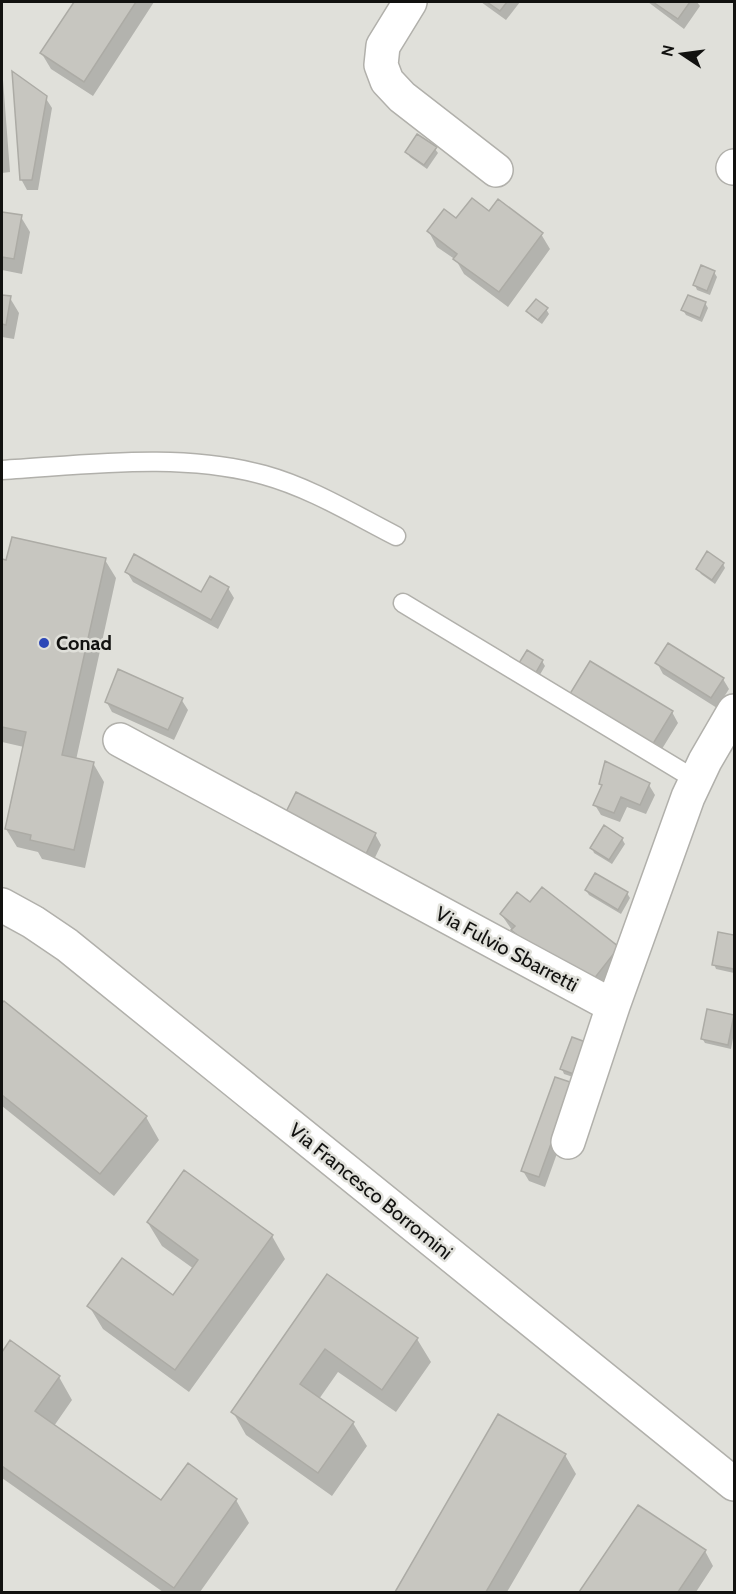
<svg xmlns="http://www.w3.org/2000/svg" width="736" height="1594" font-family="Cabin,sans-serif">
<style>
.shadow{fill:#0003}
.building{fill:#c7c6c0;stroke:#acaba5;stroke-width:1.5}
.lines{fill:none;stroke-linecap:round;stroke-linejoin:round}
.lane-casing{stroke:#b1b0ab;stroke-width:21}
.street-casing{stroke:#b1b0ab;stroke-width:36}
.lane{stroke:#fff;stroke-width:18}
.street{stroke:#fff;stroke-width:33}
.poi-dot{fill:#2c47b7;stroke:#e0e0da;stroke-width:2}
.labels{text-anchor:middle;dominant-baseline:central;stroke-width:5;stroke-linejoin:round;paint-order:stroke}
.poi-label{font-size:20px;font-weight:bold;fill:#121210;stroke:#e0e0da;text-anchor:start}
.street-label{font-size:20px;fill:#121210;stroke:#e0e0da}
</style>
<rect width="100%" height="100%" fill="#e0e0da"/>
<path class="shadow" d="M76 2H154L93 96 51 69 42 54Z
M481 2H520L506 20Z
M648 2H697L700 6 684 29Z
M2 77 3 80 10 172 2 173Z
M45 97 52 108 38 190H27L21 179Z
M435 149 438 153 427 169 410 157 407 152Z
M2 213 21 217 30 232 22 274 2 270Z
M490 213 541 234 550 249 508 307 464 274 456 260 437 247 429 232 457 220Z
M714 272 717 277 710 295 697 290 695 285Z
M2 296 10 298 19 313 14 339 2 337Z
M705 303 708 308 702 322 686 315 683 310Z
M546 309 549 314 542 324 531 316 528 311Z
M105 560 116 578 76 760 93 763 104 782 85 868 42 859 38 852 17 847 6 829 24 747 2 742V561Z
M723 564 725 568 715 584 701 574 698 569Z
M127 572 202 594 228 588 234 598 218 629 133 582Z
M542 661 545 666 538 678 523 668Z
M657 663 723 679 729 689 717 708 663 674Z
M181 699 188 710 174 740 112 712 106 701Z
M576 708 672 712 678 723 657 757Z
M601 784 649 785 655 795 646 814 627 807 620 822 601 815 595 805 603 788Z
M297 794 375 834 381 845 369 870Z
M622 839 625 844 612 864 594 853 592 848Z
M586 890 627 893 630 898 621 914 589 895Z
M530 904 618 948 626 963 595 1003 522 945 501 914Z
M719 934 734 936V973L716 969 714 964Z
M4 1003 146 1117 159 1140 114 1196 2 1106V1006Z
M709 1011 734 1017V1033L731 1049 705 1043 702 1038Z
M590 1045 582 1080 564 1074 562 1069Z
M578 1095 545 1187 529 1181 523 1171Z
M148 1223 272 1236 285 1259 189 1392 103 1329 89 1306 174 1297 194 1269 162 1246Z
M327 1276 417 1339 431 1362 396 1412 338 1372 319 1399 353 1423 367 1446 332 1496 246 1435 233 1412Z
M10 1343 59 1377 72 1400 54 1426 162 1503 236 1500 249 1523 200 1592H163L2 1478V1355Z
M498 1416 565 1455 576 1474 507 1592H396Z
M639 1507 705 1551 713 1566 696 1592H580Z"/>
<path class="building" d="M74 2H136L84 82 40 53Z
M487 2H507L500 11Z
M653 2H690L678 19Z
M12 71 47 96 32 180H20Z
M417 134 437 147 424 165 405 152Z
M472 198 489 211 498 199 543 233 499 292 453 259 457 254 427 231 444 209 456 218Z
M2 212 22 215 14 259 2 257Z
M701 265 715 271 707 291 693 285Z
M2 295 11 296 6 325 2 324Z
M688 295 706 302 700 318 681 310Z
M536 299 548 308 538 320 526 311Z
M12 537 106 558 62 755 94 762 74 850 30 840 31 835 5 829 26 732 2 727V559L6 560Z
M707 551 724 563 712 580 696 569Z
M134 554 201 592 210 576 229 587 211 620 125 572Z
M668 643 724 678 711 698 655 663Z
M527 650 543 660 535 674 519 663Z
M590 661 673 711 651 747 568 697Z
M118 669 183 698 168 730 105 702Z
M605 761 650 783 640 805 621 797 614 813 593 805 602 785 599 784Z
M296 792 376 833 363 860 282 820Z
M604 825 623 838 609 860 590 848Z
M595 873 628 892 618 910 585 890Z
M542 887 619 947 586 989 511 930 515 926 500 914 517 892 530 902Z
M718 932 734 935V969L712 965Z
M4 1001 147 1116 100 1174 2 1095V1003Z
M707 1009 734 1015 728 1045 701 1039Z
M572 1037 591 1044 579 1076 560 1069Z
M555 1077 573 1083 539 1177 521 1171Z
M184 1170 273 1235 175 1370 87 1306 122 1258 173 1295 198 1260 147 1222Z
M327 1274 418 1338 382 1390 325 1349 300 1384 354 1422 318 1473 231 1412Z
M10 1340 60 1376 35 1411 161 1500 188 1463 237 1499 174 1588 2 1466V1352Z
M498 1414 566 1454 486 1592H395Z
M638 1505 706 1550 678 1592H579Z"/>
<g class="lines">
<g class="lane-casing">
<path id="lane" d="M2 470C88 465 179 452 264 475 311 488 353 514 396 536
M403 603 696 780"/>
</g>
<g class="street-casing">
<path id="street" d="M410 2 383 46 381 65 387 81 402 97 496 170
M733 168 734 166
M120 740 613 1006 688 797 705 761 734 711
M2 905 33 922 67 945 734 1484
M568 1142 613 1006"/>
</g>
<use href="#lane" class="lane"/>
<use href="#street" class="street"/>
</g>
<circle class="poi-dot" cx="44" cy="643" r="6"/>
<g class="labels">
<g class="poi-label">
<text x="56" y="643">Conad</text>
</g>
<g class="street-label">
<text transform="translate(507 949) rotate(28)">Via Fulvio Sbarretti</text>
<text transform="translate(371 1191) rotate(39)">Via Francesco Borromini</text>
</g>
</g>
<rect width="736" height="1594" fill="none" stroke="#121210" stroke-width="6"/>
<g transform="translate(682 54) rotate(283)" stroke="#e0e0da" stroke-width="4.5" paint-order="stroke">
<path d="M0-4.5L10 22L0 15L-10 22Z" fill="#121210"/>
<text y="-9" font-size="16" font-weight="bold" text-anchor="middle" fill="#121210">N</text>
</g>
</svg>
